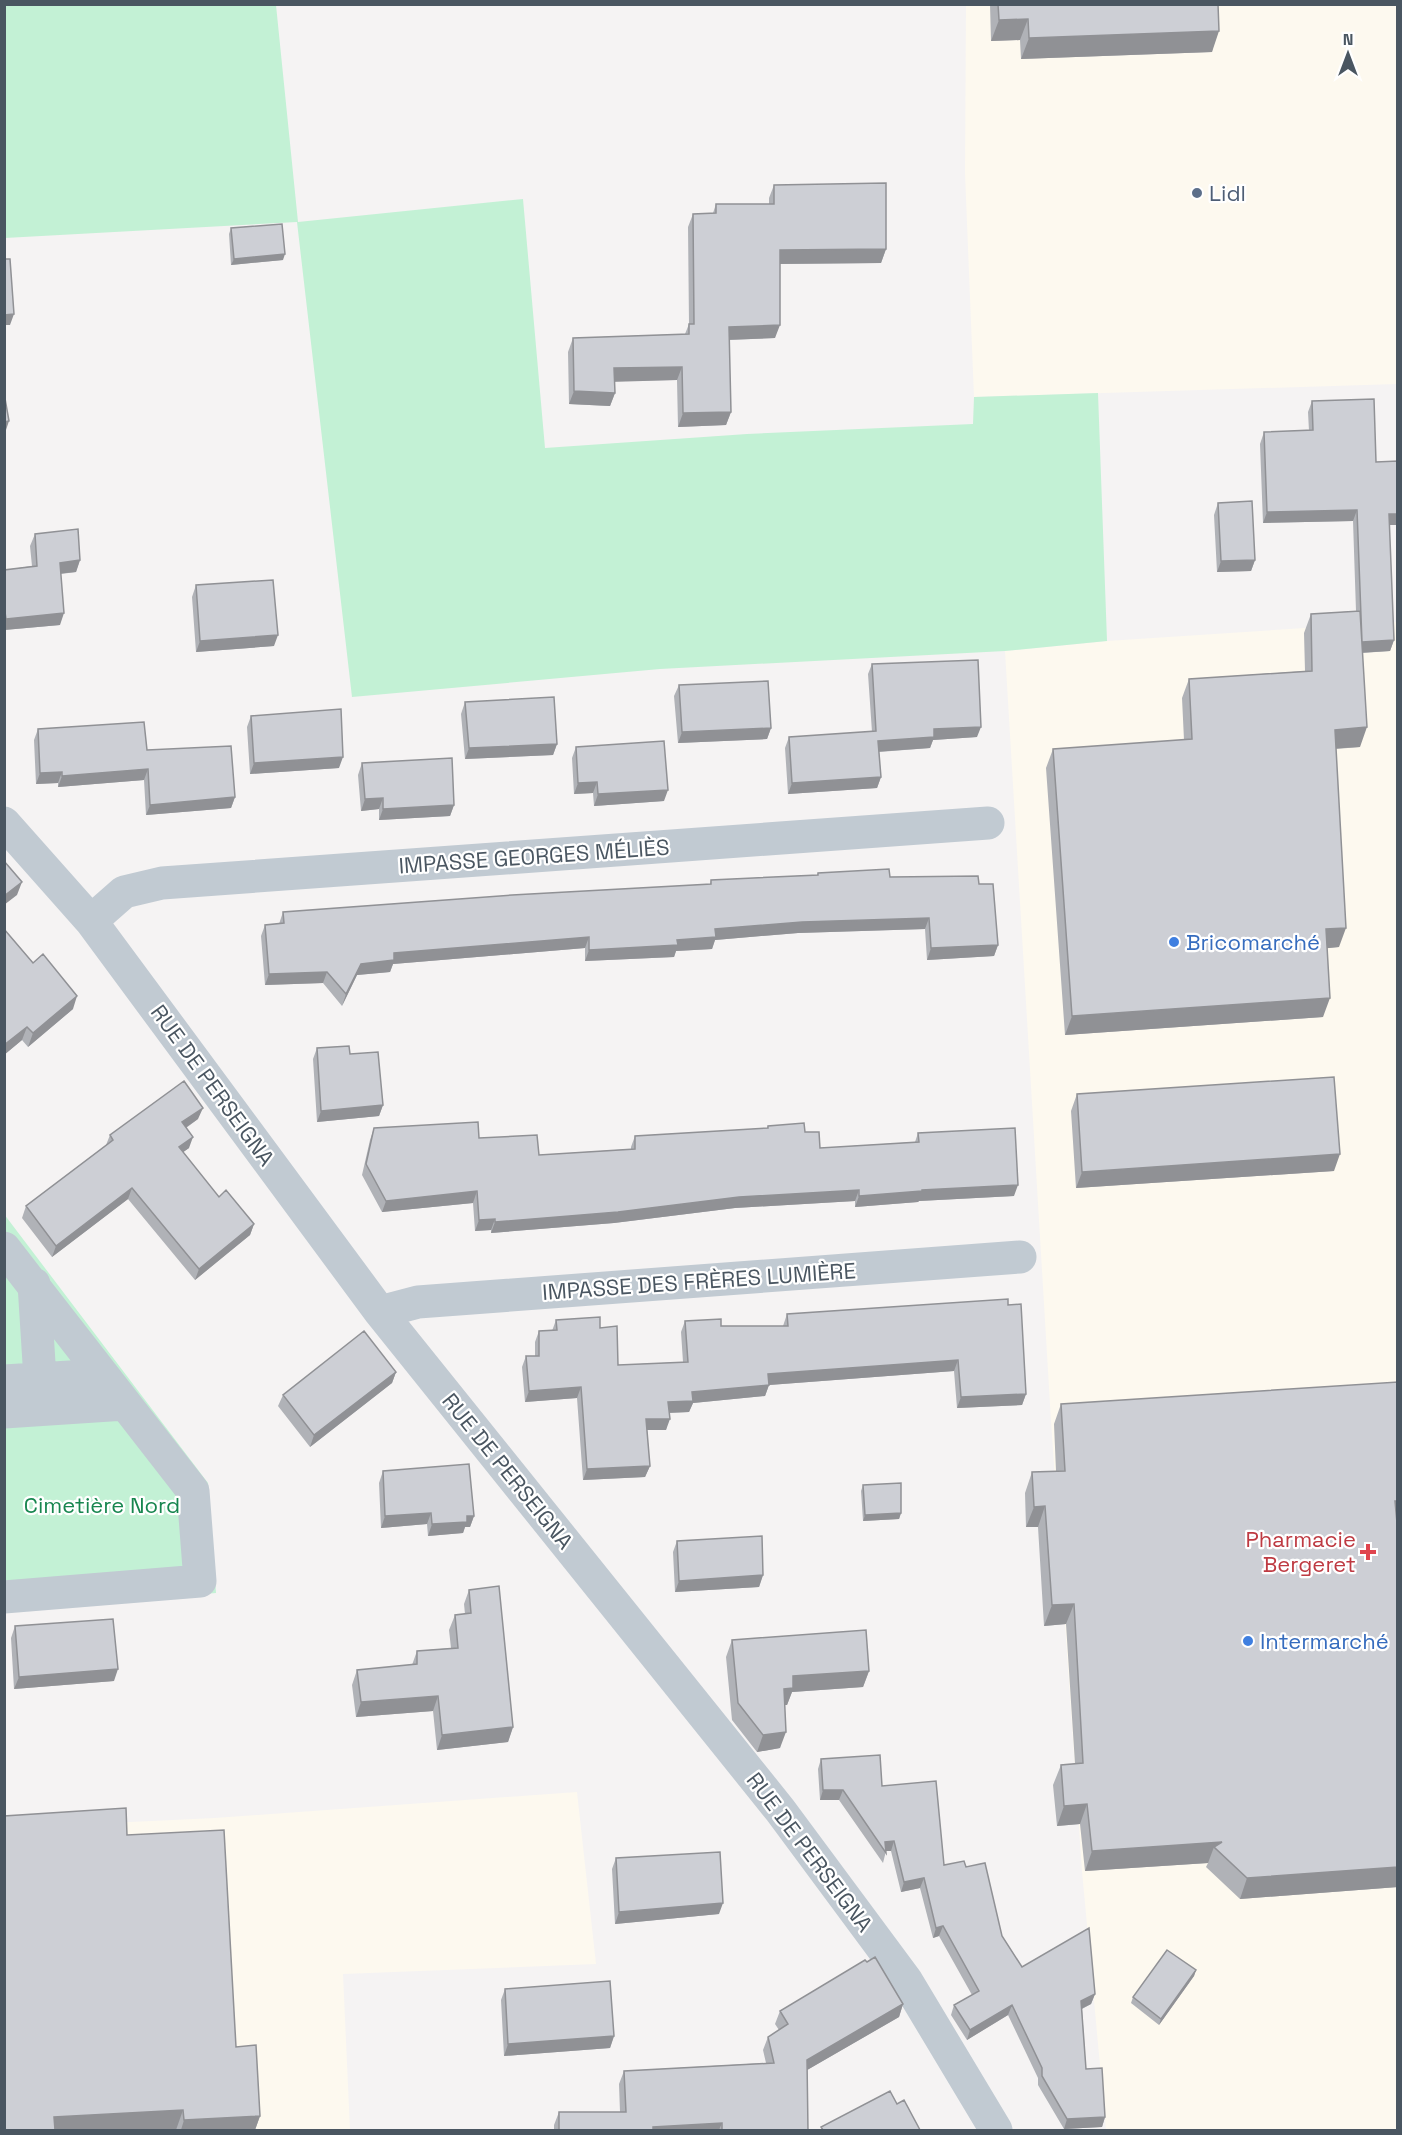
<svg xmlns="http://www.w3.org/2000/svg" width="1402" height="2135" font-family="'Space Grotesk',sans-serif">
<style>
.commercial{fill:#fdf9ef}
.green{fill:#c3f1d5}
.lines{fill:none;stroke-linecap:round;stroke-linejoin:round}
.minor{stroke:#c1cad2;stroke-width:33}
.wall{fill:#b0b2b7}
.shaded-wall{fill:#909195}
.building{fill:#cdcfd5;stroke:#909195;stroke-width:1.5}
.service-dot{fill:#5c6f8a;stroke:#fff;stroke-width:2}
.shop-dot{fill:#3f7fe0;stroke:#fff;stroke-width:2}
.health-dot{fill:#e0444e;stroke:#fff;stroke-width:2}
.labels{text-anchor:middle;dominant-baseline:central;stroke-width:4.5;stroke-linejoin:round;paint-order:stroke}
.service-label{font-size:22px;fill:#4e5e75;stroke:#fff;text-anchor:start}
.street-label{font-size:22px;fill:#4a5661;stroke:#fff}
.shop-label{font-size:22px;fill:#366cbe;stroke:#fff;text-anchor:start}
.park-label{font-size:22px;fill:#17864f;stroke:#fff}
.health-label{font-size:22px;fill:#be3a42;stroke:#fff;text-anchor:end}
</style>
<rect width="100%" height="100%" fill="#f5f3f3"/>
<path class="commercial" d="M966 5H1397V384L974 397 965 173Z
M1397 622V2130H1106L1082 1871 1051 1421 1005 651 1107 641Z
M577 1792 596 1964 343 1974 350 2130H5L4 1828 215 1818Z"/>
<path class="green" d="M5 4 276 5 298 222 523 199 545 448 747 434 973 424 974 397 1098 393 1107 641 1005 651 660 669 352 697 297 222 5 238Z
M4 1214 208 1483 216 1593 5 1611Z"/>
<g class="lines">
<path class="minor" d="M4 823 91 921 380 1312 780 1810 906 1980 996 2130
M91 921 124 892 162 883 988 823
M4 1248 193 1491 200 1581 4 1597
M34 1284 40 1379
M380 1312 418 1302 1020 1257
M4 1381 103 1375
M4 1412 125 1404"/>
</g>
<path class="wall" d="M990 4H1218L1212 52 1021 59 1020 40 991 41Z
M774 185 886 249 881 263 780 264 775 338 729 340 731 412 726 425 678 427 677 380 614 381 615 393 610 406 569 404 568 352 573 338 685 334 689 324 688 227 693 214 713 213 716 204H769V198Z
M231 228 283 260 231 265 229 234Z
M1312 401 1376 462 1398 461V525H1389L1394 640 1390 651 1362 653 1360 747 1336 749 1339 947 1327 948 1323 1017 1065 1035 1046 768 1053 749 1184 740 1182 698 1189 679 1305 671 1304 633 1311 614 1356 611 1353 521 1263 523 1260 444 1264 432 1309 431 1308 412Z
M1218 503 1255 560 1251 571 1217 572 1214 515Z
M35 534 80 560 76 572 61 574 60 625 4 630V570L32 566 30 546Z
M196 585 274 646 196 652 192 597Z
M872 664 977 737 933 740 930 748 879 752 881 777 877 788 788 794 785 748 789 737 872 732 868 674Z
M679 685 771 728 767 739 678 743 674 696Z
M465 702 557 744 553 755 465 759 461 714Z
M251 716 339 768 250 774 247 727Z
M38 729 147 750 235 797 231 808 146 815 144 780 58 787V783L36 784 34 740Z
M576 747 664 801 594 806 593 793 574 794 572 758Z
M362 763 454 805 450 816 379 820V809L361 811 358 775Z
M818 873 979 884 998 945 994 956 927 960 925 929 798 933 715 940 712 949 676 951 674 957 585 961V948L393 964 390 972 357 975 342 1006 323 983 265 985 261 936 265 925 279 924 283 912 710 884 711 880 817 875Z
M4 929 73 1009 28 1047 22 1040 4 1055Z
M317 1048 350 1054 383 1105 379 1116 317 1122 313 1059Z
M1077 1094 1334 1171 1076 1188 1071 1111Z
M198 1119 186 1128 189 1148 183 1152 219 1197 254 1224 250 1235 195 1280 128 1199 52 1257 22 1218 26 1206 106 1145 110 1135Z
M768 1126 805 1132 820 1148 915 1142 918 1133 1014 1196 919 1201 918 1202 855 1207V1201L735 1208 614 1223 491 1233V1230L475 1231 473 1203 382 1212 362 1175 370 1140 374 1128 479 1138 539 1155 631 1149V1147L635 1136 767 1128Z
M1008 1305 1026 1394 1022 1405 957 1408 954 1371 769 1385 765 1396 693 1403 689 1412 669 1413 666 1430H647L650 1466 645 1477 583 1480 577 1398 525 1402 522 1367 526 1356H535V1342L539 1331H552L556 1320 600 1328 618 1365 683 1362 681 1332 685 1321 721 1326H783L787 1314Z
M396 1372 392 1383 310 1447 278 1406 283 1395Z
M1061 1404 1397 1521 1398 1534V1887L1240 1899 1206 1867 1208 1863 1085 1871 1080 1824 1057 1826 1053 1785 1061 1765 1075 1764 1066 1624 1044 1626 1038 1527H1026L1025 1493 1032 1472 1056 1471 1054 1424Z
M383 1471 474 1516 470 1527H465L463 1533 428 1536 427 1524 381 1528 379 1483Z
M863 1485 901 1513 899 1519 863 1521 861 1491Z
M677 1541 763 1575 759 1587 675 1592 673 1552Z
M469 1590 513 1727 508 1742 437 1750 433 1711 356 1717 352 1685 357 1670 412 1665 417 1651 451 1648 449 1630 455 1615 465 1614 464 1604Z
M15 1626 114 1681 14 1689 11 1638Z
M732 1640 869 1671 863 1687 792 1692 787 1705H785L780 1748 757 1752 732 1720 726 1657Z
M821 1759 882 1786 944 1865 966 1867 1002 1936 1022 1967 1095 1994 1091 2004 1082 2009 1086 2069 1105 2117 1102 2127 1064 2129 1038 2085V2078L1008 2015 967 2040 951 2015 954 2005 972 1995 939 1936 933 1938 920 1888 901 1892 891 1851H886L883 1863 839 1800H820L818 1769Z
M127 1835 236 2047 260 2116 255 2130H4Z
M616 1858 719 1914 615 1924 612 1869Z
M1196 1970 1194 1976 1159 2025 1131 2003 1133 1997Z
M505 1989 614 2036 610 2048 504 2056 501 2000Z
M903 2004 899 2017 807 2070 808 2130H554V2125L559 2112H620L619 2084 624 2071 766 2063 763 2050 768 2037 779 2030 775 2024 780 2011Z"/>
<path class="shaded-wall" d="M1028 19 1020 40 991 41 999 20Z
M1219 31 1212 52 1021 59 1029 38Z
M886 249 881 263 775 264 780 250Z
M285 254 283 260 231 265 234 259Z
M14 314 10 325H4V315Z
M780 325 775 338 724 340 729 327Z
M682 367 677 380 609 382 614 368Z
M574 391 615 393 610 406 569 404Z
M731 412 726 425 678 427 683 413Z
M9 421 5 433H4V422Z
M1357 510 1353 521 1263 523 1267 512Z
M1389 514H1398V525H1385Z
M80 560 76 572 56 574 60 563Z
M1255 560 1251 571 1217 572 1221 561Z
M64 613 60 625 4 630V625L6 619Z
M278 635 274 646 196 652 200 641Z
M1394 640 1390 651 1357 653 1362 642Z
M981 727 977 737 933 740 930 748 874 752 878 741 934 729Z
M1367 727 1360 747 1328 749 1335 730Z
M771 728 767 739 678 743 682 732Z
M557 744 553 755 465 759 469 748Z
M343 757 339 768 250 774 254 763Z
M148 769 144 780 58 787 62 776Z
M62 772 58 783 36 784 40 773Z
M881 777 877 788 788 794 792 783Z
M597 782 593 793 574 794 578 783Z
M668 790 664 801 594 806 598 794Z
M235 797 231 808 146 815 150 805Z
M383 798 379 809 361 811 365 799Z
M454 805 450 816 379 820 383 809Z
M22 882 17 895 4 905V896Z
M929 918 925 929 798 933 715 940 712 949 676 951 674 957 585 961 589 950 677 940 715 929 802 922Z
M1346 928 1339 947 1319 949 1326 929Z
M589 937 585 948 393 964 390 972 357 975 342 1006 346 994 361 964 394 953Z
M998 945 994 956 927 960 931 948Z
M327 972 323 983 265 985 269 974Z
M77 996 73 1009 28 1047 33 1033Z
M1330 998 1323 1017 1065 1035 1072 1016Z
M27 1027 22 1040 4 1055V1045Z
M383 1105 379 1116 317 1122 321 1111Z
M203 1108 198 1119 178 1133 182 1122Z
M193 1137 189 1148 175 1158 179 1147Z
M1340 1154 1334 1171 1076 1188 1082 1172Z
M1018 1185 1014 1196 919 1201 918 1202 855 1207 859 1196 922 1190Z
M132 1188 128 1199 52 1257 56 1246Z
M859 1190 855 1201 735 1208 614 1223 491 1233 495 1222 739 1197Z
M477 1191 473 1203 382 1212 386 1201Z
M495 1219 491 1230 475 1231 479 1220Z
M254 1224 250 1235 195 1280 199 1269Z
M958 1360 954 1371 769 1385 765 1396 693 1403 689 1412 664 1413 668 1402 692 1392 768 1374Z
M396 1372 392 1383 310 1447 314 1435Z
M581 1387 577 1398 525 1402 529 1391Z
M1026 1394 1022 1405 957 1408 961 1397Z
M646 1419H670L666 1430H642Z
M650 1466 645 1477 583 1480 587 1469Z
M1395 1501H1398V1521L1388 1522Z
M1045 1506 1038 1527H1026L1034 1507Z
M431 1513 427 1524 381 1528 385 1516Z
M901 1513 899 1519 863 1521 865 1515Z
M467 1516H474L470 1527H465L463 1533 428 1536 432 1524Z
M763 1575 759 1587 675 1592 679 1581Z
M1074 1604 1066 1624 1044 1626 1052 1605Z
M118 1669 114 1681 14 1689 19 1677Z
M869 1671 863 1687 792 1692 787 1705H778L784 1689 793 1676Z
M438 1696 433 1711 356 1717 361 1702Z
M513 1727 508 1742 437 1750 442 1735Z
M786 1732 780 1748 757 1752 763 1735Z
M823 1790H843L839 1800H820Z
M1087 1804 1080 1824 1057 1826 1064 1806Z
M894 1841 891 1851H885V1842Z
M1222 1842 1214 1847 1208 1863 1085 1871 1092 1851Z
M1398 1867V1887L1240 1899 1247 1878Z
M924 1878 920 1888 901 1892 904 1882Z
M723 1903 719 1914 615 1924 619 1912Z
M943 1926 939 1936 933 1938 936 1928Z
M1196 1970 1194 1976 1159 2025 1161 2019Z
M1095 1994 1091 2004 1077 2011 1081 2001Z
M903 2004 899 2017 802 2073 807 2060Z
M1012 2005 1008 2015 967 2040 970 2030Z
M614 2036 610 2048 504 2056 508 2044Z
M183 2110 176 2130H50L54 2117Z
M260 2116 255 2130H181L184 2120Z
M1105 2117 1102 2127 1064 2129 1067 2119Z
M722 2123 719 2130H651L653 2127Z"/>
<path class="building" d="M998 4H1218L1219 31 1029 38 1028 19 999 20Z
M886 183V249L780 250V325L729 327 731 412 683 413 682 367 614 368 615 393 574 391 573 338 689 334V324H694L693 214 716 213V204H774V185Z
M282 224 285 254 234 259 231 228Z
M4 259H10L14 314 4 315Z
M4 393 9 421 4 422Z
M1374 399 1376 462 1398 461V514H1389L1394 640 1362 642 1357 510 1267 512 1264 432 1313 430 1312 401Z
M1252 501 1255 560 1221 561 1218 503Z
M78 529 80 560 60 563 64 613 6 619 4 605V570L37 566 35 534Z
M273 580 278 635 200 641 196 585Z
M1360 611 1367 727 1335 730 1346 928 1326 929 1330 998 1072 1016 1053 749 1192 739 1189 679 1312 671 1311 614Z
M978 660 981 727 934 729V737L878 741 881 777 792 783 789 737 876 731 872 664Z
M768 681 771 728 682 732 679 685Z
M554 697 557 744 469 748 465 702Z
M341 709 343 757 254 763 251 716Z
M144 722 147 750 231 746 235 797 150 805 148 769 62 776V772L40 773 38 729Z
M664 741 668 790 598 794 597 782 578 783 576 747Z
M452 758 454 805 383 809V798L365 799 362 763Z
M4 861 22 882 4 896Z
M889 869 890 877 978 876 979 884H993L998 945 931 948 929 918 802 922 715 929 716 937 677 940 678 945 589 950V937L394 953V960L361 964 346 994 327 972 269 974 265 925 284 923 283 912 512 895 711 884V880L818 875V873Z
M4 929 33 963 43 954 77 996 33 1033 27 1027 4 1045Z
M349 1046 350 1054 378 1052 383 1105 321 1111 317 1048Z
M1334 1077 1340 1154 1082 1172 1077 1094Z
M184 1081 203 1108 182 1122 193 1137 179 1147 219 1197 226 1190 254 1224 199 1269 132 1188 56 1246 26 1206 113 1140 110 1135Z
M478 1122 479 1138 537 1135 539 1155 635 1149V1136L768 1128V1126L804 1123 805 1132H819L820 1148 919 1142 918 1133 1015 1128 1018 1185 922 1190V1191L859 1196V1190L739 1197 618 1212 495 1222V1219L479 1220 477 1191 386 1201 366 1164 374 1128Z
M1008 1299V1305L1021 1304 1026 1394 961 1397 958 1360 768 1374 769 1385 692 1392 693 1401 668 1402 670 1419H646L650 1466 587 1469 581 1387 529 1391 526 1356H539V1331L557 1330 556 1320 600 1317V1328L617 1326 618 1365 688 1362 685 1321 721 1319V1326H788L787 1314Z
M364 1331 396 1372 314 1435 283 1395Z
M1398 1382V1501H1395L1398 1534V1867L1247 1878 1214 1847 1222 1842 1092 1851 1087 1804 1064 1806 1061 1765 1083 1763 1074 1604 1052 1605 1045 1506 1034 1507 1032 1472 1065 1471 1061 1404Z
M469 1464 474 1516H467V1522L432 1524 431 1513 385 1516 383 1471Z
M901 1483V1513L865 1515 863 1485Z
M762 1536 763 1575 679 1581 677 1541Z
M499 1586 513 1727 442 1735 438 1696 361 1702 357 1670 417 1664V1651L458 1648 455 1615 471 1613 469 1590Z
M113 1619 118 1669 19 1677 15 1626Z
M866 1630 869 1671 793 1676V1688L784 1689 786 1732 763 1735 738 1703 732 1640Z
M880 1755 882 1786 936 1781 944 1865 964 1861 966 1867 985 1863 1002 1936 1022 1967 1089 1928 1095 1994 1081 2001 1086 2069 1102 2068 1105 2117 1067 2119 1042 2076V2068L1012 2005 970 2030 954 2005 979 1991 943 1926 936 1928 924 1878 904 1882 894 1841 885 1842 886 1853 843 1790H823L821 1759Z
M126 1808 127 1835 224 1830 236 2047 256 2045 260 2116 184 2120 183 2110 54 2117 55 2130H4V1816Z
M720 1852 723 1903 619 1912 616 1858Z
M1167 1950 1196 1970 1161 2019 1133 1997Z
M875 1957 903 2004 807 2060 808 2130H722V2123L653 2127V2130H559V2112H626L624 2071 774 2063 768 2037 788 2024 780 2011 865 1960 867 1962Z
M610 1981 614 2036 508 2044 505 1989Z
M890 2091 897 2104 904 2100 920 2130H823L821 2127Z"/>
<circle class="service-dot" cx="1197" cy="193" r="6"/>
<g class="shop-dot">
<circle cx="1174" cy="942" r="6"/>
<circle cx="1248" cy="1641" r="6"/>
</g>
<path class="health-dot" d="M1365 1543h6v6h6v6h-6v6h-6v-6h-6v-6h6z"/>
<g class="labels">
<g class="service-label">
<text x="1209" y="193">Lidl</text>
</g>
<g class="street-label">
<text transform="translate(534 856) rotate(-4)">IMPASSE GEORGES MÉLIÈS</text>
<text transform="translate(213 1085) rotate(54)">RUE DE PERSEIGNA</text>
<text transform="translate(699 1281) rotate(-4)">IMPASSE DES FRÈRES LUMIÈRE</text>
<text transform="translate(508 1471) rotate(51)">RUE DE PERSEIGNA</text>
<text transform="translate(810 1852) rotate(53)">RUE DE PERSEIGNA</text>
</g>
<g class="shop-label">
<text x="1186" y="942">Bricomarché</text>
<text x="1260" y="1641">Intermarché</text>
</g>
<g class="park-label">
<text x="102" y="1505">Cimetière Nord</text>
</g>
<g class="health-label">
<text x="1356" y="1539">Pharmacie<tspan x="1356" dy="25">Bergeret</tspan></text>
</g>
</g>
<rect width="1402" height="2135" fill="none" stroke="#4a5661" stroke-width="12"/>
<g transform="translate(1348 54)" stroke="#ffffff" stroke-width="4.5" paint-order="stroke">
<path d="M0-4.5L10 22L0 15L-10 22Z" fill="#4a5661"/>
<text y="-9" font-size="16" font-weight="bold" text-anchor="middle" fill="#4a5661">N</text>
</g>
</svg>
